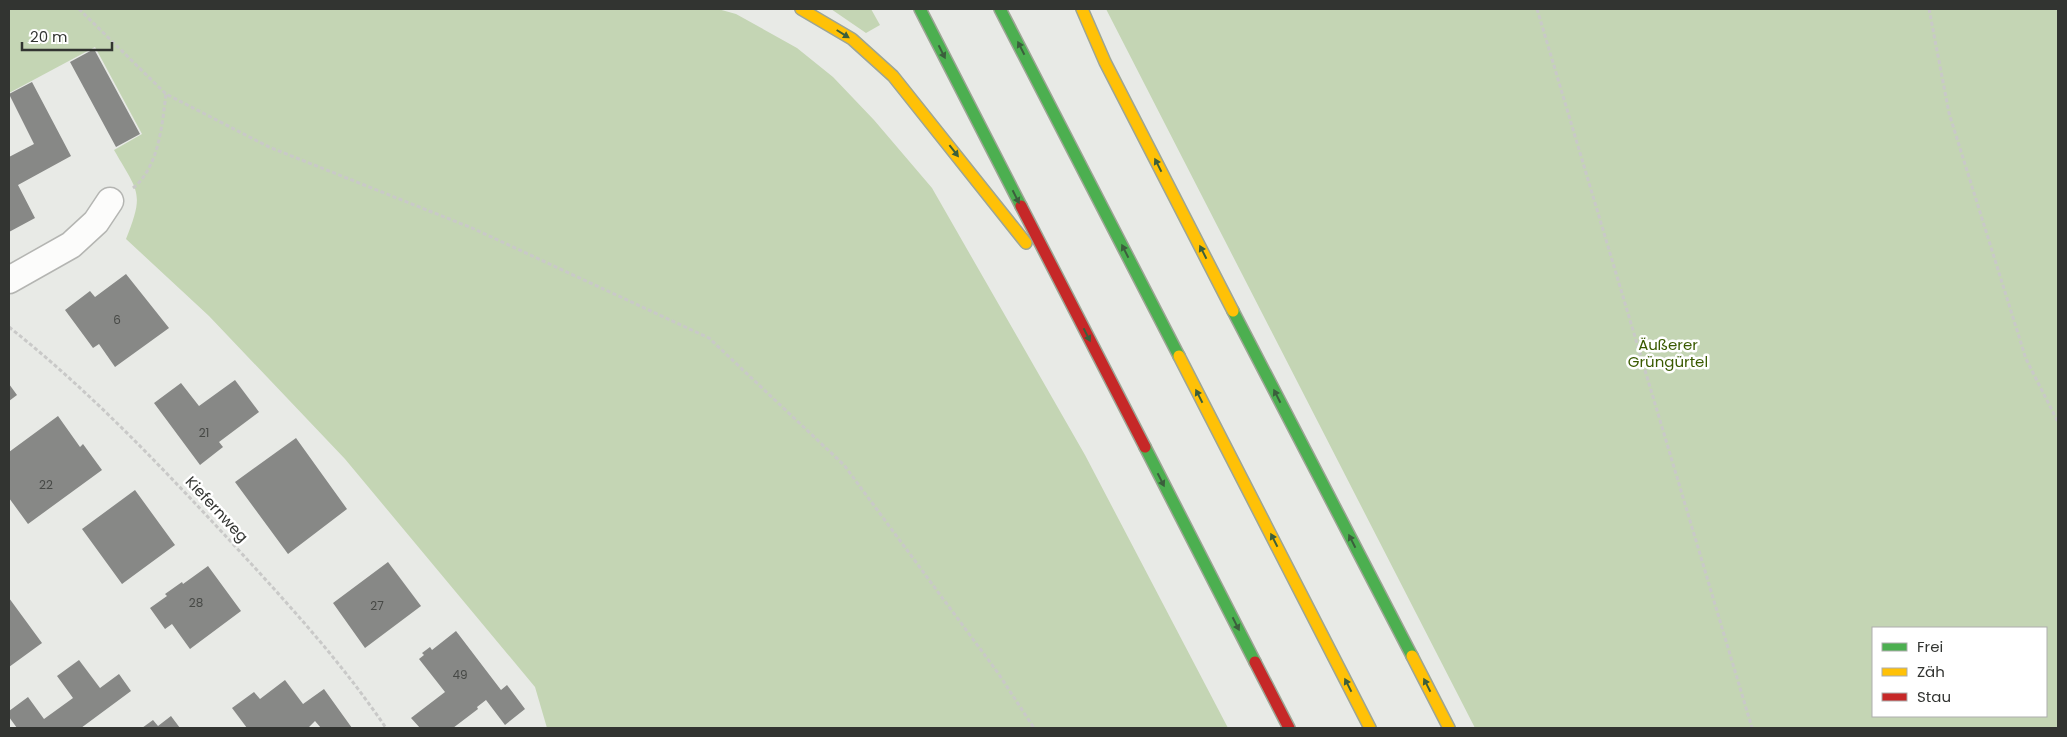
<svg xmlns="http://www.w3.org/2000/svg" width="2067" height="737" font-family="Poppins,sans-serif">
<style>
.green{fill:#c4d5b4;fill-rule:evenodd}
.building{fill:#878886}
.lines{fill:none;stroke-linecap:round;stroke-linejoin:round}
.street-casing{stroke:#b4b5b2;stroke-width:29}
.fast-casing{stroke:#9da595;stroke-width:14}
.slow-casing{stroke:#9da595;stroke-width:14}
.jam-casing{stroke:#9da595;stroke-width:14}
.path{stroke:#c9c9c8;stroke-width:3;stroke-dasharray:4 2.5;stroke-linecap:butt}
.street{stroke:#fcfcfb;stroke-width:26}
.fast{stroke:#4caf50;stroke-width:11}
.slow{stroke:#ffc107;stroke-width:11}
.jam{stroke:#c62828;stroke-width:11}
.oneway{fill:#3b5f3c}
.labels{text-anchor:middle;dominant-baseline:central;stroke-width:5;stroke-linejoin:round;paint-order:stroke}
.number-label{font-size:12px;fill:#474946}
.park-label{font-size:15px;fill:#3a5a01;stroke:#fff}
.street-label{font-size:15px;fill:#323431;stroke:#fff}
</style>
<rect width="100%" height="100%" fill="#e8eae6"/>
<path class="green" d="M9 9H718L736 14 797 48 833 77 874 120 932 188 1085 455 1228 728H547L535 687 345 459 209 316 126 239C145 192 138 192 114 150L142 134 95 47 9 93Z
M831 9H871L880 25 866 33Z
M1106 9H2058V728H1475ZM2046 628V716H1873V628Z"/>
<path class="building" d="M94 49 140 134 116 147 70 62Z
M32 82 71 156 18 185 35 218 9 232V157L34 144 9 94Z
M126 274 169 328 115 367 99 344 93 348 65 310 90 291 95 297Z
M235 380 259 412 219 442 223 447 200 465 154 403 181 383 199 406Z
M9 384 17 395 9 401Z
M58 416 80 447 83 444 102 470 28 524 9 498V452Z
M296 438 347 509 288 554 235 482Z
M135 490 175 545 122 584 82 529Z
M388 562 421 606 365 648 333 603Z
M208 566 241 611 190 649 172 624 165 629 150 608 167 596 165 594 182 582 183 584Z
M9 598 42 643 9 667Z
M456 631 501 690 507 685 525 709 505 725 486 700 477 707 478 709 453 728H420L411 718 445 692 419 659 424 655 422 653 430 647 432 650Z
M79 660 100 688 119 674 131 691 81 728H17L9 717V711L28 697 44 719 73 698 57 676Z
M285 680 303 704 324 689 352 728H321L315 721 308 728H247L232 708 254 692 260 699Z
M171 716 180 728H142L153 720 158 726Z"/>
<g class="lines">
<g class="street-casing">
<path id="street" d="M9 280 71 245 96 222 110 201"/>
</g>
<g class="fast-casing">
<path id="fast" d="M920 9 1021 206
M1000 9 1179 356
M1233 311 1412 656
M1145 447 1255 662"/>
</g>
<g class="slow-casing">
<path id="slow" d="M801 9 852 39 893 76 1026 243
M1082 9 1105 62 1233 311
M1179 356 1370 728
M1412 656 1449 728"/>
</g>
<g class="jam-casing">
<path id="jam" d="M1021 206 1145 447
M1255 662 1289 728"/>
</g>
<path class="path" d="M79 9 166 94 269 147 472 228 709 338 844 465 998 673 1034 728
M1537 9 1752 728
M1929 9 1949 113 2026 359 2058 422
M133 188C159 167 162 125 166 94
M9 327C86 388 154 459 221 531 279 594 338 657 386 728"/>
<use href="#street" class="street"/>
<use href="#fast" class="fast"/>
<use href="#slow" class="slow"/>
<use href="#jam" class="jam"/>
</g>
<defs><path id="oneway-solid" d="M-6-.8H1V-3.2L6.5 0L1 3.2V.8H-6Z" transform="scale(1.25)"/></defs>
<g class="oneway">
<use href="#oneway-solid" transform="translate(843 34) rotate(32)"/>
<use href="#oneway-solid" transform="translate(1021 48) rotate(-117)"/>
<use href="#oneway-solid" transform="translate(942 52) rotate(63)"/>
<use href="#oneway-solid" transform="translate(954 151) rotate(52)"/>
<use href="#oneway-solid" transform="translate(1158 165) rotate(-117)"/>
<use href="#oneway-solid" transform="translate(1016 197) rotate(63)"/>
<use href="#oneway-solid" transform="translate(1125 251) rotate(-117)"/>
<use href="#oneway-solid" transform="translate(1203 252) rotate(-117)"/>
<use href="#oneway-solid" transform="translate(1087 335) rotate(63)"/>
<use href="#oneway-solid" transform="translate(1199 396) rotate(-117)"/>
<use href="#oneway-solid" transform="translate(1277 396) rotate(-117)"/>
<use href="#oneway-solid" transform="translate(1161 480) rotate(63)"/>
<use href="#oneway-solid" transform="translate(1274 540) rotate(-117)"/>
<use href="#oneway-solid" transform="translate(1352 541) rotate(-117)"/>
<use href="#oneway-solid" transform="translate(1236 624) rotate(63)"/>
<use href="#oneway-solid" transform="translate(1348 685) rotate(-117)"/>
<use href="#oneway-solid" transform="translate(1427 685) rotate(-117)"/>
</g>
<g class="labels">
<g class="number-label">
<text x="117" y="319">6</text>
<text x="204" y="432">21</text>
<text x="46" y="484">22</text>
<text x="196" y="602">28</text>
<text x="377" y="605">27</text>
<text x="460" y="674">49</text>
</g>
<g class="park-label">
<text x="1668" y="344">Äußerer<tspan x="1668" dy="17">Grüngürtel</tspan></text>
</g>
<g class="street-label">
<text transform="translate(217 509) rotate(47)">Kiefernweg</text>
</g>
</g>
<rect width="2067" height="737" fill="none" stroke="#323431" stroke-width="20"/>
<rect x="1872" y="627" width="175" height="90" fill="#ffffff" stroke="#adaead"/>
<rect x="1882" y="643" width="25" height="8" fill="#4caf50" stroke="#adaead"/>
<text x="1917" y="652" font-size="15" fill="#323431">Frei</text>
<rect x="1882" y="668" width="25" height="8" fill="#ffc107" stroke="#adaead"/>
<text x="1917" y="677" font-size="15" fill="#323431">Zäh</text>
<rect x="1882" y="693" width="25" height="8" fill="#c62828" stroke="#adaead"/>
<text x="1917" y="702" font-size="15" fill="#323431">Stau</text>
<path d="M22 42v8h90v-8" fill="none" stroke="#323431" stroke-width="2.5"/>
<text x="30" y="42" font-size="15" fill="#323431" stroke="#ffffff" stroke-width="4" paint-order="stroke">20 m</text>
</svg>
